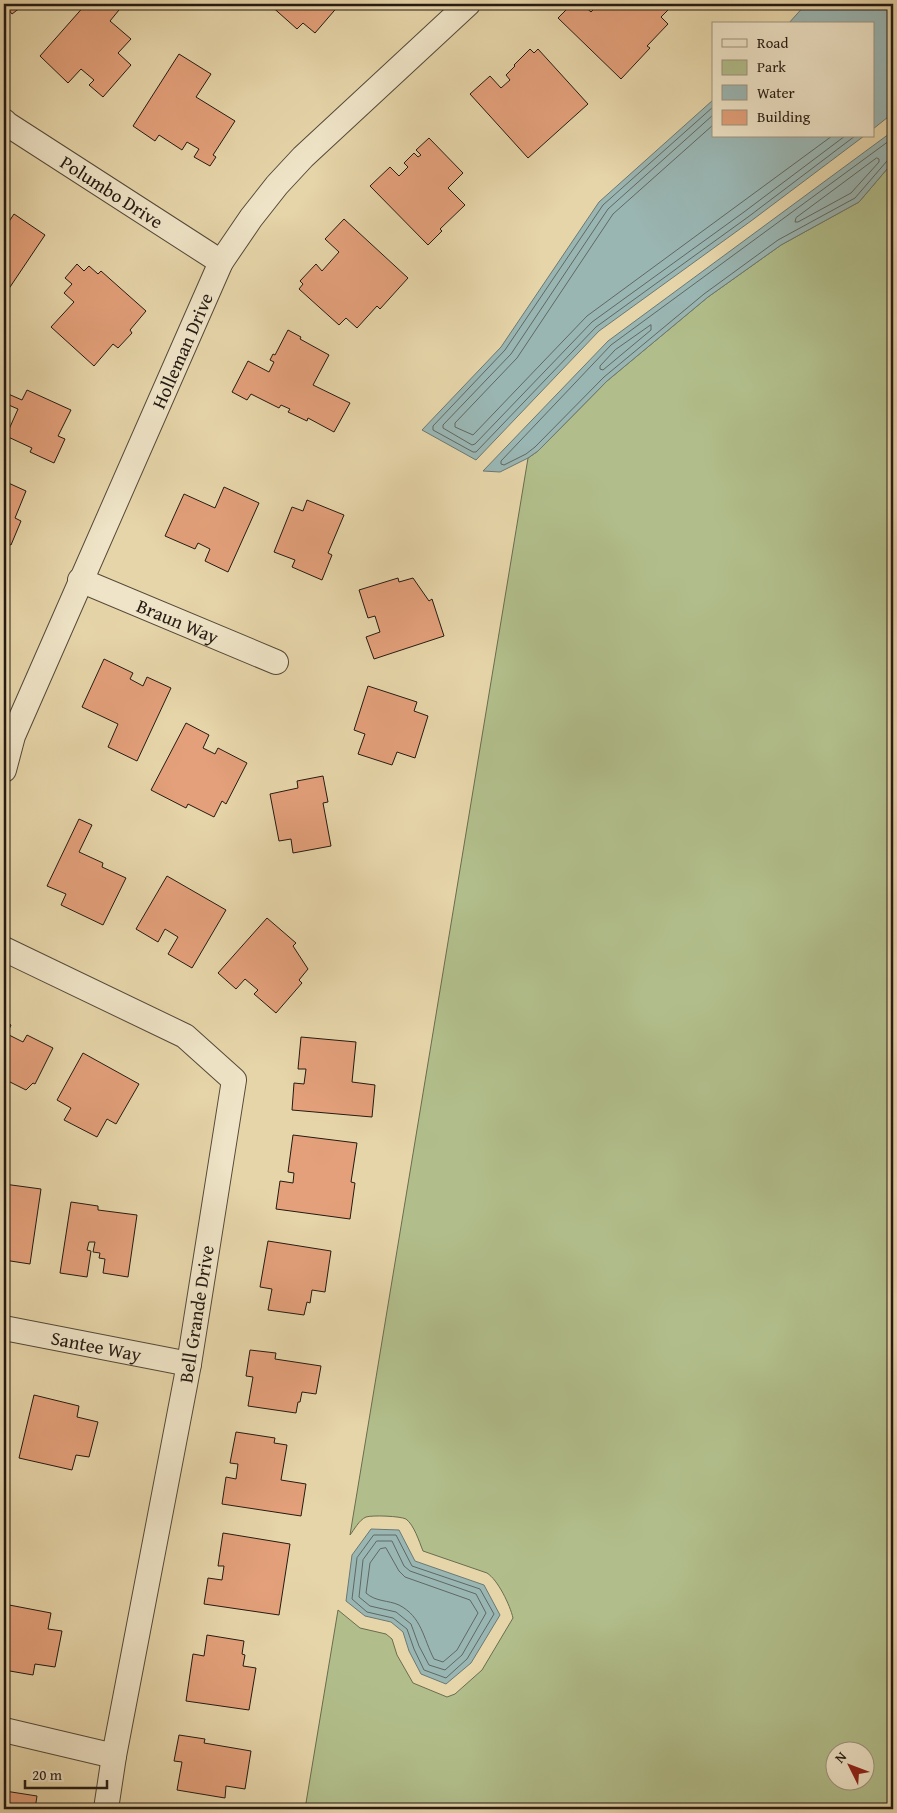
<svg xmlns="http://www.w3.org/2000/svg" width="897" height="1813" font-family="'Gentium Book Plus',serif">
<style>
.green{fill:#b1be8b;stroke:#6a6c4e;fill-rule:evenodd}
.water{fill:#9ab6b3;stroke:#6b7873}
.lines{fill:none;stroke-linecap:round;stroke-linejoin:round}
.shore{stroke:#5f6862;stroke-width:1}
.building{fill:#e3a07a;stroke:#241a12}
.minor-casing{stroke:#544938;stroke-width:26}
.minor{stroke:#efe4c7;stroke-width:24}
.labels{text-anchor:middle;dominant-baseline:central;stroke-width:5;stroke-linejoin:round;paint-order:stroke}
.street-label{font-size:19px;fill:#241a12;stroke:#efe4c7}
</style>
<rect width="100%" height="100%" fill="#e6d5a9"/>
<filter id="stains"><feTurbulence type="fractalNoise" baseFrequency=".004" numOctaves="4"/><feColorMatrix values="0 0 0 0 .2 0 0 0 0 .09 0 0 0 0 .02 0 0 0 .5 -.17"/></filter>
<radialGradient id="worn" r=".72"><stop offset=".6" stop-color="#630" stop-opacity="0"/><stop offset="1" stop-color="#630" stop-opacity=".3"/></radialGradient>
<path class="green" d="M893 162V1809H305L338 1610 360 1628 386 1634 392 1639 397 1655 413 1683 447 1697 455 1694 482 1670 513 1618C510 1605 498 1580 487 1573L423 1551C419 1541 414 1525 406 1519 400 1516 372 1515 366 1517 359 1520 354 1530 350 1535L528 458 538 451 607 381 708 297 781 245 859 202ZM834 1750H864V1780H834Z"/>
<path class="water" d="M806 4H893V113L873 129V24H788Z
M713 100V136H864L751 221 599 331 476 460 422 430 501 347 599 202Z
M893 131V162L859 202 781 245 708 297 607 381 538 451 528 458 500 472 483 471 608 341Z
M371 1529 399 1530 415 1561 484 1585 500 1615 471 1663 446 1684 421 1674 409 1651 403 1632 391 1622 365 1616 346 1601 352 1555Z"/>
<g class="lines">
<path class="shore" d="M713 107 603 205 505 350 433 426V430L473 452H476L596 327 748 217 855 136
M713 115 608 209 511 354 443 425V428L472 445 475 444 592 322 744 212 845 136
M713 125 613 214 517 358 455 423V427L473 435 587 316 832 136
M893 138 611 345 501 461V464L504 465 526 454 535 447 604 377 704 294 778 240 855 198 887 161 893 160
M877 158 879 159V162L851 193 798 222H795L796 218Z
M651 325V330L603 370 600 369V366L615 350Z
M374 1535H396L412 1566 480 1589 494 1614 467 1659 446 1678 424 1670 414 1649 407 1629 393 1618 367 1612 352 1599 357 1558Z
M377 1541H392L404 1566 410 1571 476 1594 486 1613 462 1655 445 1670 429 1665 419 1646 411 1624 396 1612 370 1606 359 1597 363 1560Z
M386 1548 399 1571 405 1577 470 1600 478 1613 457 1650 443 1662 434 1659C423 1638 422 1617 399 1605 388 1600 376 1602 366 1593L370 1563 380 1549Z"/>
</g>
<path class="building" d="M4 4H25L12 14Z
M86 4H112L119 10 110 21 131 39 118 53 131 65 103 97 89 85 94 80 81 69 68 83 40 56Z
M269 4H340L315 33 303 23 297 29Z
M572 4H582L591 12 599 4H662L668 10 661 17 668 24 647 46 650 48 621 79 558 18Z
M530 49 534 53 538 49 588 104 528 158 470 94 490 76 501 88 510 80 506 75 515 66 514 65Z
M179 54 211 74 196 97 235 121 213 155 216 157 210 166 194 157 199 149 187 142 182 150 159 135 155 141 133 126Z
M429 138 463 173 448 188 465 205 440 229 442 231 428 245 370 186 390 167 399 176 408 167 404 163 414 153 418 157 421 155 416 150Z
M14 214 45 235 4 296V229Z
M344 219 408 278 380 309 377 306 357 328 346 318 339 325 299 289 303 284 300 281 316 264 322 271 339 252 325 239Z
M77 264 84 271 89 266 98 274 101 271 146 311 130 330 132 333 118 348 113 344 94 366 51 327 74 302 64 293 72 284 65 278Z
M288 330 301 337 300 339 329 355 313 385 350 403 334 432 308 418 307 421 288 412 290 409 281 405 279 408 251 394 247 400 232 392 248 361 269 372 274 362 270 360 273 354 275 355Z
M27 390 71 410 58 436 65 439 54 463 30 452 32 448 6 436 18 409 4 403V398L6 393 22 400Z
M4 481 26 491 15 518 21 521 11 545 4 542Z
M224 487 259 503 228 572 205 561 210 549 198 543 195 549 165 536 184 494 215 508Z
M307 500 344 515 328 553 332 555 322 580 292 567 295 560 274 552 292 507 303 511Z
M398 578 399 582 413 578 429 601 432 599 444 636 374 659 366 637 380 632 375 616 368 618 359 590Z
M104 659 133 673 130 679 143 686 147 677 171 688 137 761 108 747 118 724 82 707Z
M368 686 417 702 414 711 428 716 415 758 397 752 392 765 358 754 365 734 354 730Z
M186 723 209 735 203 748 215 754 218 748 247 763 226 804 222 801 214 817 188 804 186 808 151 790Z
M323 776 328 802 323 803 331 846 293 853 291 839 279 841 270 794 298 788 297 781Z
M79 819 92 825 79 852 103 863 102 867 126 878 103 925 61 905 66 894 47 886Z
M167 876 226 910 192 968 168 954 178 937 165 929 158 942 136 929Z
M267 918 296 943 293 946 308 969 299 980 302 983 276 1013 254 994 258 990 245 979 236 989 218 973Z
M4 1021 11 1025 7 1034 23 1042 27 1035 53 1048 35 1084 33 1083 26 1090 4 1079Z
M301 1037 356 1042 352 1082 375 1085 372 1117 292 1110 294 1083 304 1084 306 1069H298Z
M83 1053 139 1084 116 1124 107 1119 97 1137 64 1120 71 1108 57 1100Z
M293 1135 357 1143 351 1182 355 1183 350 1219 276 1209 280 1181 293 1183 294 1173 288 1172Z
M4 1184 41 1189 30 1264 4 1260 6 1246H4Z
M71 1202 98 1206V1210L137 1215 128 1277 103 1273 105 1259 99 1258 100 1253 93 1252 95 1242H89L87 1250 91 1251 87 1277 60 1273Z
M268 1241 331 1251 325 1292 312 1290 310 1303 307 1302 304 1315 268 1310 272 1289 260 1287Z
M250 1350 276 1353 275 1359 321 1366 316 1394 302 1392 300 1402H298L296 1413 248 1406 253 1377 246 1376Z
M34 1395 79 1406 77 1417 98 1422 89 1457 76 1455 72 1470 19 1458Z
M236 1432 275 1438 274 1443 287 1445 281 1480 306 1484 301 1516 222 1504 226 1477 236 1479 238 1464 230 1463Z
M223 1533 290 1544 279 1615 204 1604 208 1578 222 1580 224 1566H218Z
M4 1604 51 1613 48 1629 62 1631 55 1667 35 1664 33 1675 4 1670Z
M207 1635 244 1641 242 1654 245 1655 243 1666 256 1668 249 1710 186 1701 193 1654 204 1656Z
M179 1735 205 1739 204 1743 251 1751 245 1789 226 1786 225 1798 177 1790 182 1762 174 1761Z
M5 1791 37 1796 35 1809H4Z"/>
<g class="lines">
<g class="minor-casing">
<g id="minor">
<path id="s1" d="M4 121 7 124 221 262"/>
<path id="s2" d="M80 580 276 662"/>
<path id="s3" d="M4 770 13 736 221 262 251 218 277 185 303 157 468 4"/>
<path d="M4 949 185 1036 234 1080 189 1364 114 1756 106 1809"/>
<path id="s4" d="M4 1328 189 1364"/>
<path d="M4 1730 114 1756"/>
</g>
</g>
<use href="#minor" class="minor"/>
</g>
<g class="labels">
<g class="street-label">
<text stroke="none"><textPath href="#s1" startOffset="129">Polumbo Drive</textPath></text>
<text stroke="none"><textPath href="#s3" startOffset="456">Holleman Drive</textPath></text>
<text stroke="none"><textPath href="#s2" startOffset="106">Braun Way</textPath></text>
<text transform="translate(196 1314) rotate(-81)">Bell Grande Drive</text>
<text stroke="none"><textPath href="#s4" startOffset="94">Santee Way</textPath></text>
</g>
</g>
<rect width="897" height="1813" fill="none" stroke="#e6d5a9" stroke-width="20"/>
<rect x="5" y="5" width="887" height="1803" fill="none" stroke="#241a12" stroke-width="2.5"/>
<rect x="10" y="10" width="877" height="1793" fill="none" stroke="#241a12"/>
<rect x="712" y="22" width="162" height="115" fill="#efe4c7" stroke="#9e937f"/>
<rect x="722" y="39" width="25" height="8" fill="#efe4c7" stroke="#9e937f"/>
<text x="757" y="48" font-size="15" fill="#241a12">Road</text>
<rect x="722" y="60" width="25" height="15" fill="#b1be8b" stroke="#9e937f"/>
<text x="757" y="72" font-size="15" fill="#241a12">Park</text>
<rect x="722" y="85" width="25" height="15" fill="#9ab6b3" stroke="#9e937f"/>
<text x="757" y="98" font-size="15" fill="#241a12">Water</text>
<rect x="722" y="110" width="25" height="15" fill="#e3a07a" stroke="#9e937f"/>
<text x="757" y="122" font-size="15" fill="#241a12">Building</text>
<g transform="translate(850 1766) rotate(312)"><circle r="24" fill="#efe4c7" stroke="#9e937f"/>
<path d="M0-4L9 19L0 12L-9 19Z" fill="#8f2418"/>
<text y="-8" font-size="14" font-weight="bold" text-anchor="middle" fill="#241a12">N</text>
</g>
<path d="M25 1780v8h82v-8" fill="none" stroke="#241a12" stroke-width="2.5"/>
<text x="32" y="1780" font-size="15" fill="#241a12" stroke="#efe4c7" stroke-width="4" paint-order="stroke">20 m</text>
<rect width="100%" height="100%" filter="url(#stains)"/>
<rect width="100%" height="100%" fill="url(#worn)"/>
</svg>
